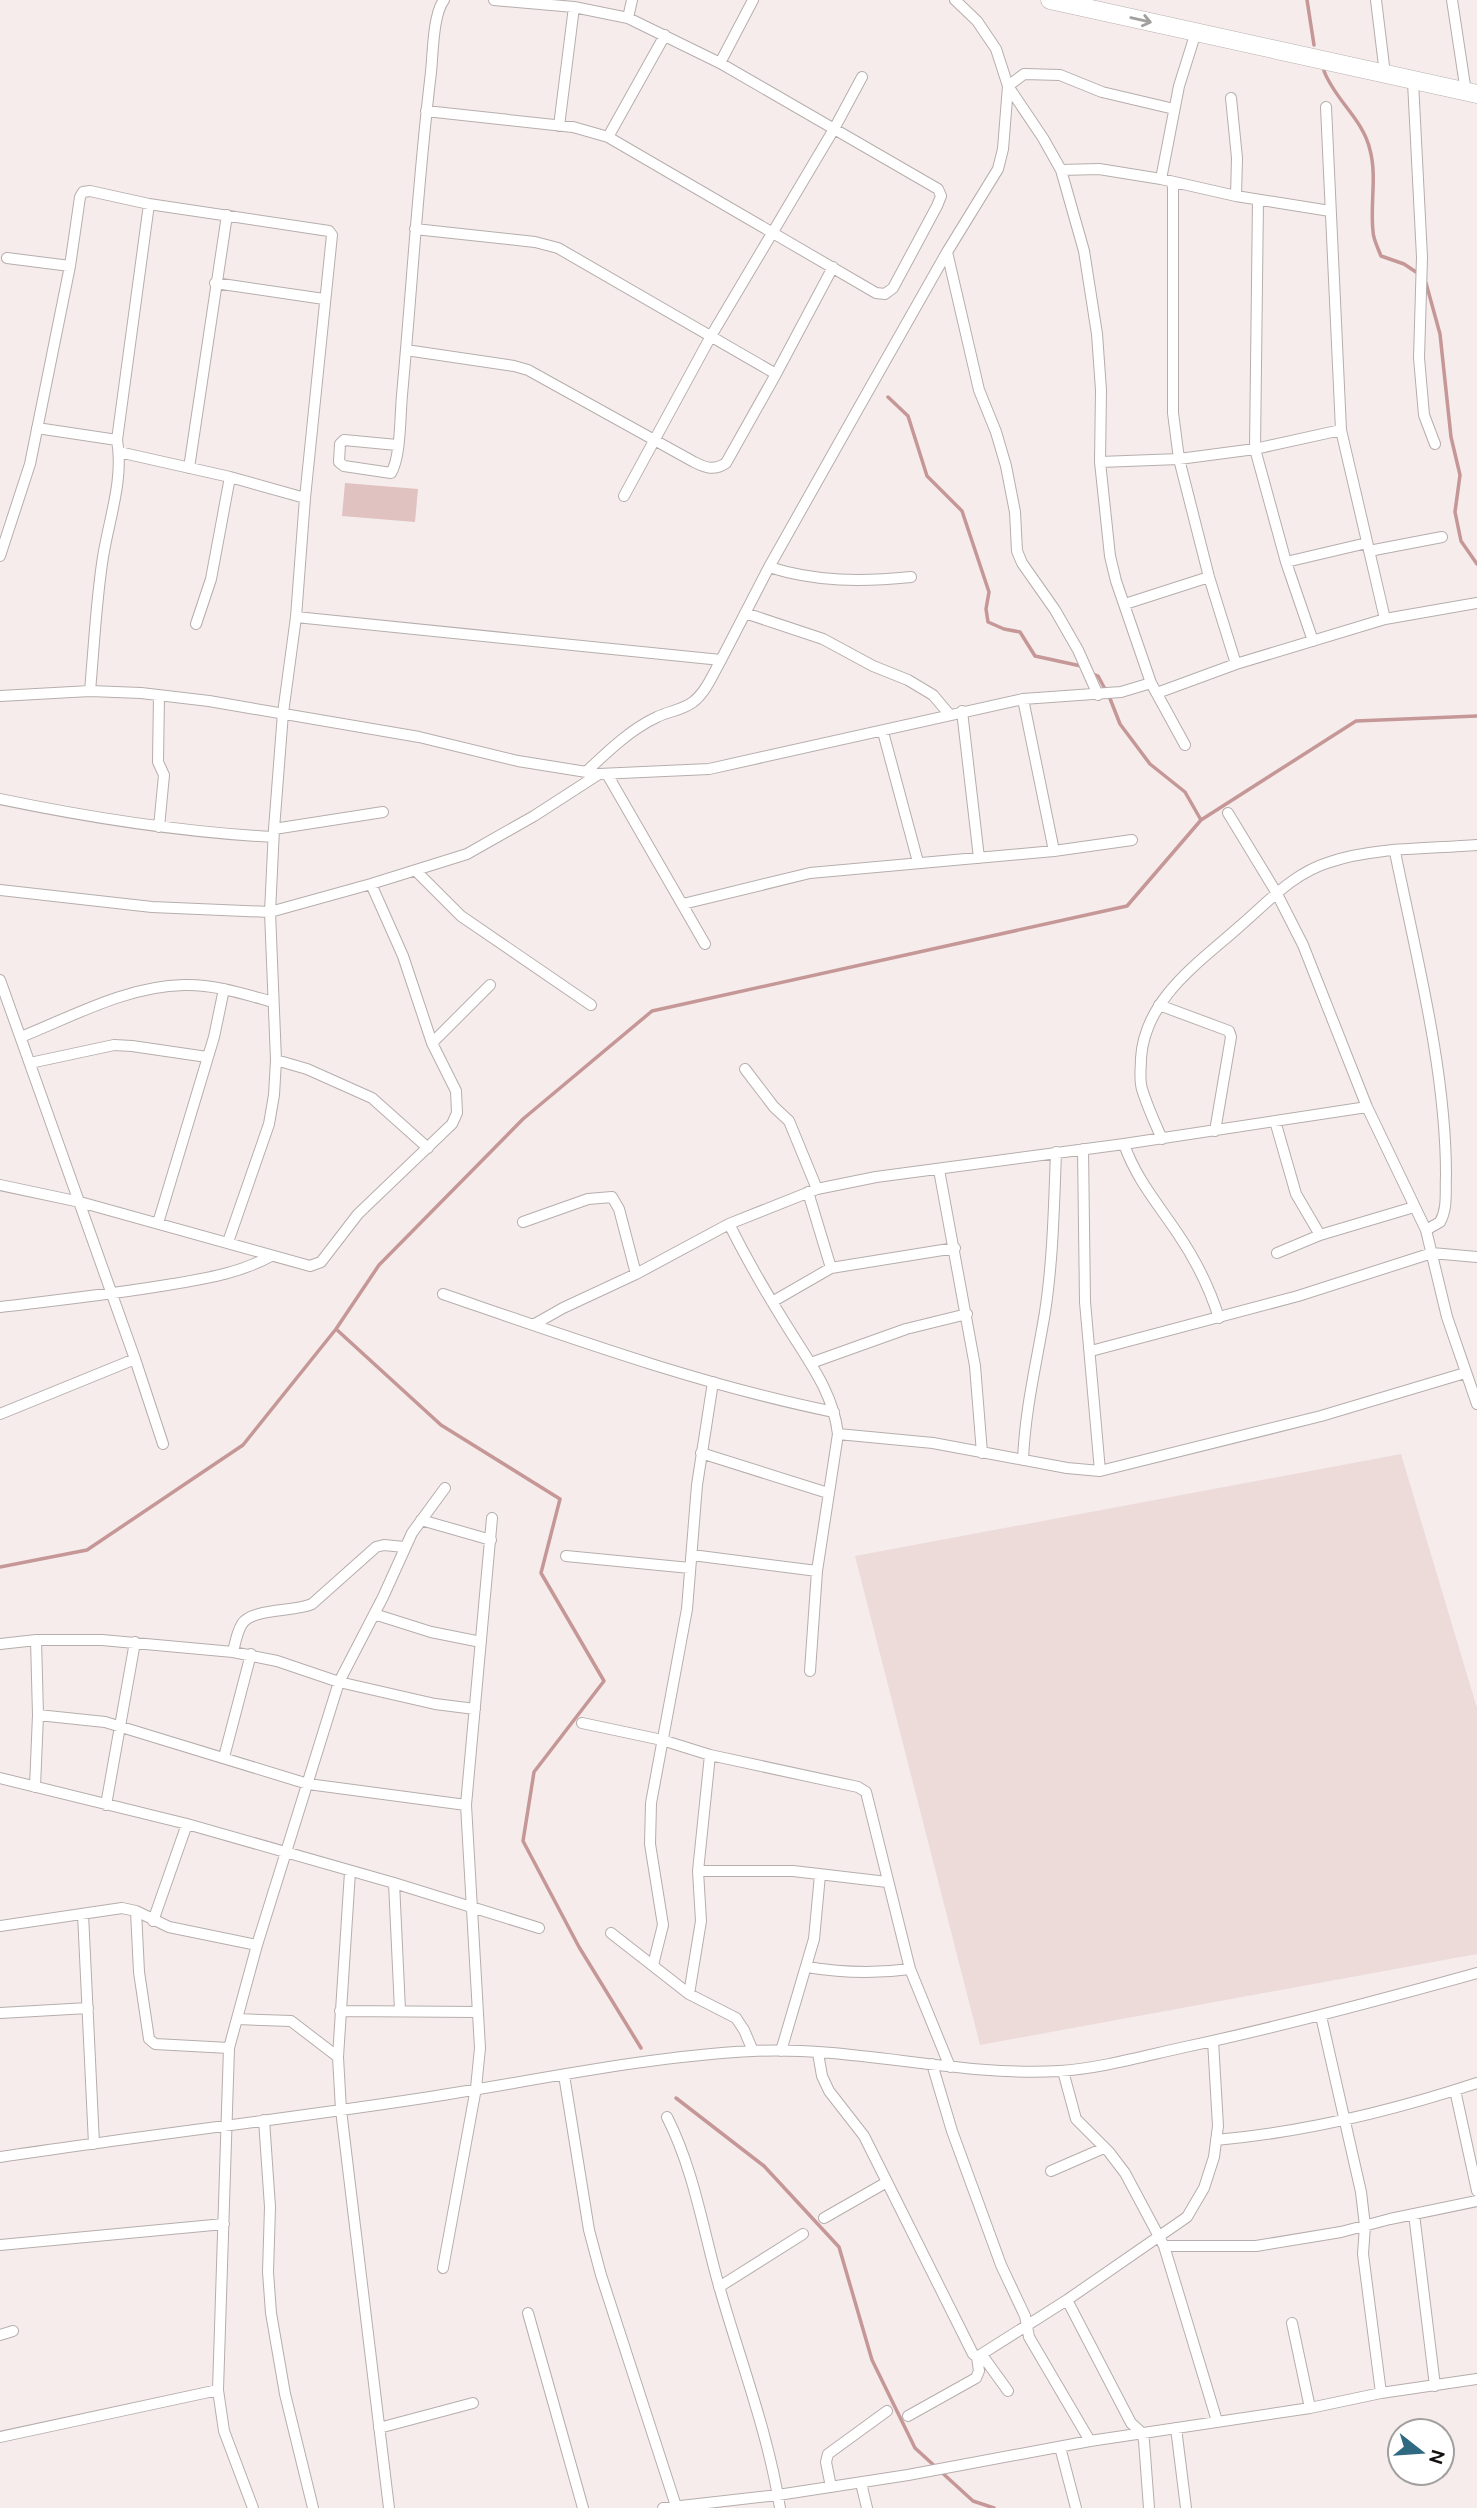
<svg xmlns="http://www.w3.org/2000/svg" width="1477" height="2508" font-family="Ubuntu,sans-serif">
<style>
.built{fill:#eddbda}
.green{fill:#e0c2c1}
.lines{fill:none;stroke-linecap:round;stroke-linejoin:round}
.stream{stroke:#c59796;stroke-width:3.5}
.minor-casing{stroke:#b6aead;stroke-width:12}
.trunk-casing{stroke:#b6aead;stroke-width:19}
.minor{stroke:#fff;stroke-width:10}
.trunk{stroke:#fff;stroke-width:18}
.oneway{stroke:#a1a09f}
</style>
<rect width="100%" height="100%" fill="#f6ecec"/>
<path class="built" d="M1401 1454 1477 1708V1954L980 2045 855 1556Z"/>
<path class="green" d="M345 483 418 489 415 522 342 516Z"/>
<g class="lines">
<path class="stream" d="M1307 0 1314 45
M1324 71C1335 100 1363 119 1370 150 1377 176 1370 204 1373 231 1373 239 1378 248 1381 256L1404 264 1419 274
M1426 283 1440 334 1451 437 1460 475 1455 512 1461 541 1477 564
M888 397 908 416 927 476 962 511 989 592 986 609 988 622 1004 629 1020 632 1035 656 1081 666
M1093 674 1098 676 1105 689
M1109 696 1120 724 1150 764 1185 792 1201 820
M336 1329 379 1265 523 1119 652 1011 1127 906 1201 820 1356 721 1477 716
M0 1567 87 1550 243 1445 336 1329 441 1425 560 1499 541 1573 604 1681 534 1772 523 1841 579 1947 641 2048
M676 2098 764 2166 839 2247 872 2360 915 2448 973 2501 994 2508"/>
<g class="minor-casing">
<path id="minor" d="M955 0 977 21 996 49 1008 86 1043 138 1061 170 1084 251 1097 334 1101 390 1100 462 1110 556 1116 581 1151 683 1185 745
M1376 0 1385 74
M1452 0 1466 92
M628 18 632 0
M720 63 753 0
M1413 82 1422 257 1419 358 1424 415 1435 444
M1231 98 1237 158 1236 196
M1326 107 1341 430 1385 619
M426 111 573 127 608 137 876 293 885 294 893 288 937 206 941 196 938 189 720 63 628 18 574 7 494 0
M559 126 574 7
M608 137 665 35
M1061 170 1099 169 1161 179 1236 196 1330 211
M1161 179 1179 86 1196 32
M1173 183V413L1179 459 1209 577 1236 664
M1258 200 1255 449 1286 562 1313 641
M415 229 535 242 558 248 776 374 833 267
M947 252 979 390 996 432 1006 466 1015 512 1017 551 1022 563 1055 610 1078 650 1098 695
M7 258 70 266
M215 283 324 299
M406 350 514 366 528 370 694 462C706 468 714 471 726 463L776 374
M37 428 117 440
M397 445 344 440 340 444 339 462 344 466 391 473C401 457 400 415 402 395 412 287 418 179 431 72 433 53 433 14 444 0
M119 452 230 477 305 498
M1100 462 1179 459 1255 449 1341 430
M189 468 227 215
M624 496 711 336 834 129 862 77
M1369 551 1442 537
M0 556 30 464 70 266 80 197 83 192 90 191 149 204 329 231 332 235 305 498 296 617 283 713 274 829 270 912 276 1060 274 1095 269 1124 228 1242
M1286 562 1367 543
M769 567C816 582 862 582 911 577
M1125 604 1209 577
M745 613 823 639 873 666 908 680 933 695 949 714
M296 617 721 660 769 567 858 409 947 252 998 169 1003 149 1008 86 1024 74 1060 75 1102 92 1174 109
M196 624 211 579 230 477
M90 691C94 647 96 601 103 557 109 519 124 479 117 440L149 204
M1157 693 1236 664 1385 619 1477 603
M159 695 158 762 164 775 159 827
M0 696 90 691 141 693 209 701 419 737 518 761 599 774 709 769 1023 699 1121 692 1151 683
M1023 699 1054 851
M962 711 979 858
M883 732 918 862
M587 771C608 751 631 729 657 717 669 711 683 710 693 702 706 692 713 674 721 660
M607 774 705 944
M0 799C91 818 181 832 273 837
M1228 813 1276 892 1303 945 1367 1107 1426 1230 1447 1317 1477 1404
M274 829 383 812
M1395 852C1416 955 1446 1070 1446 1175 1445 1191 1448 1208 1440 1222L1426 1230
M416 871 461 916 591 1005
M0 890 152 907 270 912 371 884 467 854 534 816 599 774
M683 904 810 873 1054 851 1132 840
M0 980 135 1359 163 1444
M1159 1005 1229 1031 1231 1037 1215 1131
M21 1037C73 1016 127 986 184 985 214 984 244 994 273 1002
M432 1043 490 985
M276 1060 307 1069 372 1098 428 1148
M30 1063 114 1045 132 1046 207 1057
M745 1069 774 1107 789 1121 817 1189
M1275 1121 1296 1194 1320 1235
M1162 1139C1155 1123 1147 1106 1142 1089 1139 1080 1141 1068 1141 1058 1145 998 1200 962 1240 926 1268 902 1293 873 1330 862 1374 847 1430 849 1477 845
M1124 1144C1136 1179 1158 1204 1178 1234 1195 1259 1210 1289 1219 1318
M1083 1149 1085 1302 1100 1471
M939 1170 975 1366 982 1453
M0 1185 80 1202 310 1266 321 1262 358 1214 452 1124 457 1113 456 1091 432 1043 403 956 371 884
M808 1192 831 1268
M523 1222 588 1199 612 1197 619 1209 636 1274
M158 1223 214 1037 224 989
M729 1224C746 1258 765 1291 785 1323 807 1359 833 1391 838 1434L817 1571 810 1671
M1277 1253 1320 1235 1414 1207
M443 1294C571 1338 701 1385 834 1412
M772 1302 831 1268 955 1248
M0 1307C58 1300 115 1294 173 1284 208 1278 240 1273 271 1256
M533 1325 563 1308 636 1274 729 1224 817 1189 876 1177 1124 1144 1367 1107
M1091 1351 1298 1296 1432 1253 1477 1257
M811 1363 906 1329 967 1314
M0 1414 135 1359
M838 1434 933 1443 1067 1468 1100 1471 1321 1416 1465 1373
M701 1453 828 1493
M1023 1460C1025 1409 1037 1361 1045 1312 1053 1260 1054 1205 1056 1152
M421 1520 491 1540
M692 1555 817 1571
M566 1556 690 1568
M374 1614 431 1632 481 1642
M0 1644 36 1640H102L233 1652 277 1661 339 1682 435 1704 475 1709
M233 1652C235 1643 237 1632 242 1624 252 1608 295 1612 312 1604L376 1547 384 1545 404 1547
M38 1715 105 1722 308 1784 466 1805
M582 1723 662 1740 710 1755 858 1787 866 1792 910 1969 950 2067
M224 1757 251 1654
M0 1778 187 1824 394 1883 539 1928
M35 1787 38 1715 36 1640
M106 1805 135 1642
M698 1871H793L887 1882
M350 1872 338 2057 341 2110 389 2508
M394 1883 400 2010
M136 1911 139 1972 149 2039 155 2044 229 2048
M83 1914 94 2144
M153 1921 187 1824
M0 1926 122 1908 136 1911 169 1927 257 1945
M611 1933 689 1994 736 2018 744 2030 753 2051
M653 1965 663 1925 650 1844 651 1803 687 1609 697 1485 713 1382
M807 1967C843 1973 874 1974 910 1969
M689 1994 701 1921 698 1871 710 1755
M340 2011 478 2012
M0 2013 88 2008
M1321 2016 1361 2192 1365 2226 1363 2254 1381 2393
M237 2019 291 2021 338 2057
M781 2051 814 1939 820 1875
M818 2053 822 2076 829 2091 864 2136 973 2354 977 2357 979 2371 976 2378 908 2416
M932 2064 952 2131 1001 2265 1025 2316 1029 2337 1090 2441
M1063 2071 1076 2119 1109 2152 1125 2173 1164 2246 1217 2421
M564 2075 589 2230 601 2275 676 2506
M1455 2090 1477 2191
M667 2117C694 2170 703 2230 719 2286 740 2360 768 2432 780 2508
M264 2120 270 2207 268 2272 271 2313 285 2394 313 2508
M1216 2140C1306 2132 1392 2111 1477 2083
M0 2157C139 2136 279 2120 417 2099 529 2082 640 2057 752 2051 856 2046 957 2077 1060 2071 1102 2068 1144 2056 1185 2047 1284 2026 1380 2000 1477 1973
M1051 2171 1104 2148
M1414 2214 1435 2386
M824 2218 887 2182
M0 2245 224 2224
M1164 2246H1256L1341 2232 1390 2219 1477 2201
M443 2268 476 2088 480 2048 466 1805 492 1518
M719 2287 803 2234
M1067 2300 1131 2423 1142 2433 1144 2441 1149 2508
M528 2313 583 2508
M1292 2323 1310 2408
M0 2335 13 2331
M982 2355 1008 2391
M977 2357 1067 2300 1187 2217 1204 2188 1214 2157 1218 2126 1213 2041
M379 2428 473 2403
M1176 2428 1186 2508
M0 2437 218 2390
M1060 2447 1076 2508
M861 2483 867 2508
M831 2487 826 2462 828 2454 887 2411
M253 2508 224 2431 218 2390 229 2048 257 1945 339 1682 383 1597 412 1533 445 1488
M663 2508 778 2495 908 2475 1090 2441 1310 2408 1381 2393 1477 2379"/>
</g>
<g class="trunk-casing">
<path id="trunk" d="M1050 0 1477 94"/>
</g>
<use href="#minor" class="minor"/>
<use href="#trunk" class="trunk"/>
</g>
<defs><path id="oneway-shaft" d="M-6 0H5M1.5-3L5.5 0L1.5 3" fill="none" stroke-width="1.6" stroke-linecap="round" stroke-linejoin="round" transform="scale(1.75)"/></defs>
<use class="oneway" href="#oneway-shaft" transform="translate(1141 20) rotate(13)"/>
<g transform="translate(1421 2452) rotate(107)"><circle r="33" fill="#ffffff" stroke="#a1a09f" stroke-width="2"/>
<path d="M0-5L12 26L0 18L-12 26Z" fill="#2f6a82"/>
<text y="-10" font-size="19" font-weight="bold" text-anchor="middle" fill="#141110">N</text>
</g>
</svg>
